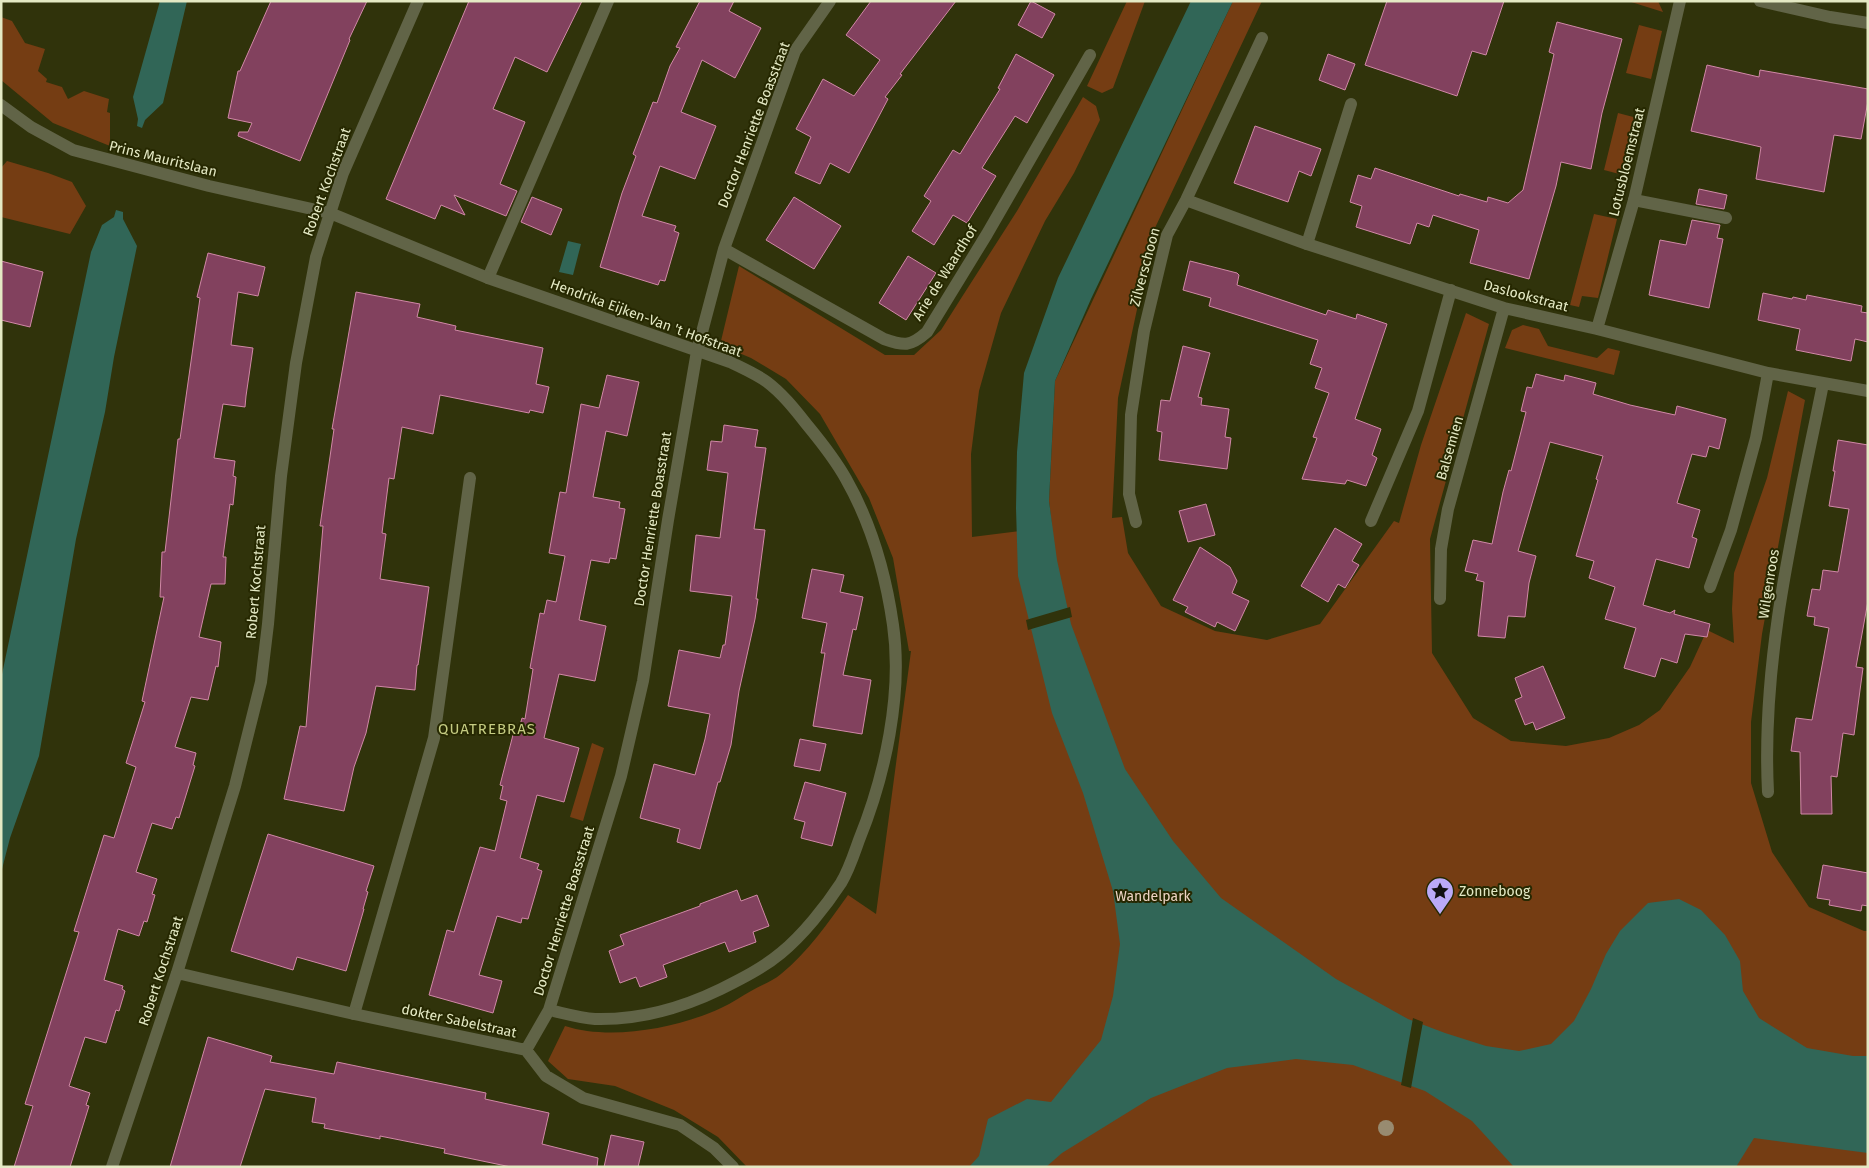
<svg xmlns="http://www.w3.org/2000/svg" width="1869" height="1168" font-family="'Fira Sans',sans-serif">
<style>
.green{fill:#753d13}
.water{fill:#316657}
.pier{fill:#30330b}
.building{fill:#82415e;stroke:#d188a7}
.lines{fill:none;stroke-linecap:round;stroke-linejoin:round}
.lane{stroke:#616447;stroke-width:12}
.street{stroke:#616447;stroke-width:12}
.tree{fill:#988b70}
.labels{text-anchor:middle;dominant-baseline:central;stroke-width:4;stroke-linejoin:round;paint-order:stroke}
.street-label{font-size:14px;fill:#e4e9c4;stroke:#262801}
.poi-label{font-size:14px;fill:#e4e9c4;stroke:#262801;text-anchor:start}
.park-label{font-size:14px;fill:#edd3c3;stroke:#262801}
.neighbourhood-label{font-size:15px;letter-spacing:1px;fill:#c5cc82;stroke:#262801}
</style>
<rect width="100%" height="100%" fill="#30330b"/>
<path class="green" d="M1127 1H1145L1113 88 1102 93 1087 86Z
M1233 1H1262L1154 230 1118 398 1112 518 1122 517 1128 553 1161 606 1215 631 1267 640 1320 624 1394 521 1399 523 1421 445 1466 313 1489 324 1430 539 1432 653 1473 718 1511 741 1566 746 1609 738 1639 725 1660 710 1690 667 1707 630 1734 643 1732 609 1734 573 1767 478 1788 391 1805 400 1762 634 1751 722V783L1772 852 1809 907 1864 931H1868V1167H747L718 1137 674 1110 615 1086 568 1079 548 1061 565 1026C611 1041 678 1028 721 1008 732 1003 742 996 751 991 761 985 773 981 781 974 808 952 828 923 848 895L876 914 911 651H909L893 558 869 498 820 414 786 379 751 358 720 345 739 266 885 355H914L941 330 960 300 1017 211 1083 97 1096 106 1100 120 1074 173 1045 221 1001 313 979 391 971 454 972 537 1052 527 1049 501 1055 381Z
M1628 1H1658L1663 12Z
M1 17 12 21 25 43 45 49 38 71 47 79 46 82 62 87 68 99 84 91 109 99 107 112 110 113V146L53 123 1 80Z
M1639 25 1662 31 1651 79 1626 73Z
M1618 113 1641 119 1627 176 1604 170Z
M7 161 48 173 72 182 86 206 70 234 1 217V168Z
M1594 214 1617 219 1598 298 1582 296 1579 307 1570 305Z
M1523 325 1539 329 1548 346 1597 358 1608 348 1620 351 1614 375 1505 348 1512 330Z
M592 743 604 748 583 821 570 817Z"/>
<path class="water" d="M160 1H187L163 103 145 120 142 128 137 126 138 119 133 97Z
M1191 1H1233L1091 299 1055 381 1049 501 1057 560 1071 624 1125 769 1173 841 1221 898 1336 979 1408 1019 1445 1033 1486 1046 1519 1051 1551 1044 1574 1021 1591 989 1606 954 1620 931 1648 903 1679 899 1701 910 1725 935 1740 961 1743 991 1759 1018 1807 1048 1853 1056H1868V1153L1754 1138 1736 1167H1514L1472 1121 1425 1091 1353 1065 1296 1059 1227 1068 1151 1098 1062 1153 1046 1167H969L979 1156 988 1119 1027 1099 1051 1102 1101 1040 1113 996 1120 944 1113 891 1083 793 1052 713 1018 576 1016 508 1017 452 1024 373 1058 278Z
M116 210 123 212V219L137 246 114 357 105 412 76 539 39 756 10 838 1 873V679L91 252 102 225 114 217Z
M568 241 581 244 573 275 559 272Z"/>
<path class="pier" d="M1070 607 1072 617 1028 630 1026 620Z
M1413 1018 1423 1022 1411 1088 1401 1085Z"/>
<path class="building" d="M271 1H367L349 39 350 40 300 161 238 136 239 132H248L252 123 228 118 238 71H240Z
M469 1H582L547 72 515 57 493 109 525 122 500 184 517 191 506 216 454 195 465 215 441 205 435 219 386 199Z
M700 1H734L729 11 761 28 735 78 702 60 681 112 716 126 695 179 660 166 642 216 676 226 674 231 679 233 665 281 660 280 658 285 600 267 622 193 636 156 633 154 653 102 657 103 670 66 680 48 676 47Z
M871 1H956L900 74 902 75 885 97 888 99 849 173 830 163 820 184 795 173 811 137 796 129 823 79 854 96 880 60 846 35Z
M1031 1 1055 14 1042 38 1018 25Z
M1387 1H1504L1486 55 1472 51 1457 96 1365 65Z
M1557 22 1622 39 1602 113 1591 169 1561 162 1556 186 1529 279 1470 263 1479 230 1433 215 1429 227 1417 223 1410 244 1356 227 1362 206 1350 202 1358 175 1371 179 1375 168 1459 196 1460 194 1487 202 1488 197 1508 203 1523 190 1554 54 1549 52Z
M1016 54 1054 75 1027 123 1015 116 982 168 996 176 967 223 953 215 934 245 912 231 931 201 924 196 953 150 960 154 1000 89 998 88Z
M1328 54 1355 64 1345 90 1319 80Z
M1707 65 1759 77 1760 70 1868 89V101L1861 139 1834 135 1824 192 1756 179 1761 147 1691 131Z
M1255 126 1321 149 1311 176 1299 171 1288 202 1234 183Z
M1699 189 1727 195 1724 209 1696 204Z
M532 197 562 209 551 235 521 222Z
M794 197 841 226 814 269 766 240Z
M1692 220 1720 225 1717 238 1723 239 1709 308 1649 295 1660 240 1686 245Z
M208 253 265 267 258 296 238 292 231 345 253 348 246 396 245 407 223 404 214 458 235 461 233 476 236 477 233 505 230 504 223 557H226L225 584H211L199 637 221 642 218 667 216 666 208 700 191 697 175 747 196 753 193 765 195 766 179 818 176 817 172 829 152 823 136 872 157 879 152 894 155 895 147 922 144 921 139 936 118 929 104 980 123 986 122 989 125 991 119 1011 116 1010 106 1043 85 1037 69 1086 90 1093 86 1105 89 1106 70 1167H14L33 1106 25 1104 79 932 74 931 104 835 114 838 136 767 126 763 145 702 142 701 164 597H160L162 552H165L178 439H180L200 298 197 297Z
M908 256 936 273 906 320 879 303Z
M1 261 43 272 30 327 1 320Z
M1190 261 1237 273 1239 275 1237 285 1326 315 1328 310 1356 319 1357 314 1387 324 1355 419 1381 429 1372 455 1377 458 1366 486 1347 480 1345 484 1302 479 1317 438 1313 437 1329 393 1315 388 1322 368 1310 364 1318 340 1209 306 1211 298 1183 290Z
M356 292 420 304 417 317 456 326 455 330 543 348 536 384 549 387 543 413 530 410 529 413 440 395 433 434 402 427 394 479 389 478 382 533 386 534 380 579 429 587 418 665H417L415 690 376 686 366 733 354 767 344 811 284 799 300 726 306 727 323 526H320L334 429H332Z
M1763 293 1792 299 1793 297 1806 300 1807 295 1862 306 1861 312 1868 313V342L1855 339 1851 361 1796 350 1800 329 1758 320Z
M1183 346 1210 353 1198 397 1202 398 1201 405 1229 409 1225 437 1231 438 1227 469 1159 460 1162 432 1157 431 1161 400 1170 401Z
M1536 374 1564 381 1565 375 1596 383 1593 394 1630 405 1675 415 1677 406 1726 419 1719 449 1709 446 1706 457 1692 454 1677 503 1700 510 1692 537 1697 539 1689 568 1656 559 1643 605 1670 613 1675 610 1674 614 1710 624 1707 637 1685 634 1677 663 1661 658 1655 677 1624 668 1636 628 1605 619 1615 587 1589 578 1594 561 1576 556 1598 480 1596 479 1603 456 1550 442 1518 551 1536 556 1529 583 1525 617 1508 616 1505 638 1478 636 1484 582 1476 580 1478 574 1465 571 1473 540 1492 544 1503 492 1509 470 1511 471 1526 412 1521 411 1527 387 1532 388Z
M607 375 639 382 627 436 606 431 593 497 620 502 619 508 625 509 616 559 610 558 609 563 591 560 579 620 606 626 595 681 559 674 544 738 579 748 564 802 537 795 520 858 539 864 537 869 542 871 528 919 522 918 521 923 497 916 479 975 502 981 493 1013 429 995 447 930 454 932 480 847 495 851 507 801 500 799 503 786 500 785 514 731 518 732 522 718 525 719 533 669 530 668 540 613 544 614 547 600 556 602 565 556 549 553 560 492 566 493 581 404 599 408Z
M724 425 758 430 755 447 766 448 754 529 765 530 756 599H758L755 619 739 691 731 745 720 782H718L700 849 677 842 680 829 640 818 654 764 695 775 705 739 710 714 668 706 679 650 720 658 723 645H725L732 596 690 591 696 535 720 538 728 473 707 470 711 441 722 442Z
M1838 440 1868 445V601L1856 667 1863 668 1854 735 1843 733 1837 777 1831 776 1832 814H1801L1800 752 1791 751 1796 718 1812 720 1829 628 1814 625 1815 617 1807 616 1812 589 1820 590 1823 570 1838 572 1849 509 1829 506 1835 471H1833Z
M1206 504 1215 535 1188 542 1179 511Z
M1335 528 1362 544 1352 561 1359 565 1345 588 1338 584 1328 602 1301 586Z
M1200 547 1230 567 1237 581 1232 593 1249 601 1235 631 1217 622 1215 627 1185 612 1188 607 1173 600Z
M812 569 844 575 840 592 863 597 856 630 853 629 843 675 871 680 862 734 813 726 825 653H821L827 623 802 618Z
M1543 666 1565 718 1536 730 1533 722 1525 725 1515 700 1522 697 1515 678Z
M800 739 826 744 820 771 794 766Z
M805 782 846 793 832 846 801 838 805 822 794 819Z
M268 834 374 866 366 891 368 892 363 909H364L346 971 297 957 293 970 231 951Z
M1823 865 1868 873V906L1862 905 1861 911 1829 905 1830 900 1817 898Z
M737 890 741 901 757 895 769 926 753 932 756 942 729 952 725 942 663 965 667 977 640 987 636 977 620 983 609 951 624 945 620 935 700 906V904Z
M208 1037 272 1056 270 1062 334 1074 337 1062 486 1093 485 1099 549 1113 542 1144 598 1158 597 1167H511L444 1153 445 1149 380 1136V1139L324 1128 325 1124 312 1122 316 1098 265 1089 240 1167H170Z
M611 1135 644 1142 638 1167H604Z"/>
<g class="lines">
<path class="lane" d="M1634 200 1726 218
M1307 244 1351 104
M488 278 608 1
M354 1014 434 738 470 478"/>
<path class="street" d="M1760 1 1830 17 1868 23
M1 105 31 127 73 150 209 186 330 213 488 278 730 362C742 368 756 374 767 382 783 394 796 411 808 426 822 443 836 461 846 479 871 523 886 576 893 625 903 694 885 776 859 840 854 854 849 870 841 883 826 906 803 935 781 953 763 968 741 979 721 989 682 1008 638 1020 595 1019 580 1018 563 1013 549 1010
M1186 200 1307 244 1504 308 1597 329 1768 373 1868 391
M724 249 884 339C904 346 910 347 927 332L987 234 1090 55
M1597 329 1634 200 1680 1
M1371 521 1418 411 1451 290
M1136 522 1129 494 1131 415 1144 331 1167 235 1186 200 1262 38
M1710 587 1731 530 1756 438 1768 373
M1440 599 1441 549 1448 509 1504 308
M1768 792C1761 654 1796 518 1823 384
M177 973 354 1014 526 1050 546 1076 583 1098 680 1125 714 1148 733 1167
M526 1050 549 1010 621 776 643 681 668 520 697 351 724 249 795 51 830 1
M112 1167 177 973 235 786 261 682 268 624 281 476 296 363 316 257 343 173 418 1"/>
</g>
<circle class="tree" cx="1386" cy="1128" r="8"/>
<defs>
<g id="sight-pin" transform="scale(1.4375)"><path d="M0 17L-7.5 6A9.5 9.5 0 1 1 7.5 6Z" fill="#baaaf7" stroke="#262801"/><path d="M0-6L1.8-2.2L6-1.7L2.9 1.2L3.7 5.4L0 3.3L-3.7 5.4L-2.9 1.2L-6-1.7L-1.8-2.2Z" fill="#111"/></g>
</defs>
<g fill-rule="evenodd">
<use href="#sight-pin" x="1440" y="891"/>
</g>
<g class="labels">
<g class="street-label">
<text transform="translate(754 125) rotate(-69)">Doctor Henriette Boasstraat</text>
<text transform="translate(163 159) rotate(14)">Prins Mauritslaan</text>
<text transform="translate(1627 162) rotate(-76)">Lotusbloemstraat</text>
<text transform="translate(327 182) rotate(-70)">Robert Kochstraat</text>
<text transform="translate(1145 267) rotate(-75)">Zilverschoon</text>
<text transform="translate(945 273) rotate(-58)">Arie de Waardhof</text>
<text transform="translate(1526 296) rotate(15)">Daslookstraat</text>
<text transform="translate(646 318) rotate(20)">Hendrika Eijken-Van 't Hofstraat</text>
<text transform="translate(1450 448) rotate(-74)">Balsemien</text>
<text transform="translate(653 519) rotate(-81)">Doctor Henriette Boasstraat</text>
<text transform="translate(256 582) rotate(-85)">Robert Kochstraat</text>
<text transform="translate(1769 584) rotate(-81)">Wilgenroos</text>
<text transform="translate(564 911) rotate(-73)">Doctor Henriette Boasstraat</text>
<text transform="translate(161 971) rotate(-72)">Robert Kochstraat</text>
<text transform="translate(459 1021) rotate(12)">dokter Sabelstraat</text>
</g>
<g class="poi-label">
<text x="1459" y="891">Zonneboog</text>
</g>
<g class="park-label">
<text x="1153" y="896">Wandelpark</text>
</g>
<g class="neighbourhood-label">
<text x="487" y="729">QUATREBRAS</text>
</g>
</g>
<rect width="1869" height="1168" fill="none" stroke="#e4e9c4" stroke-width="5"/>
</svg>
